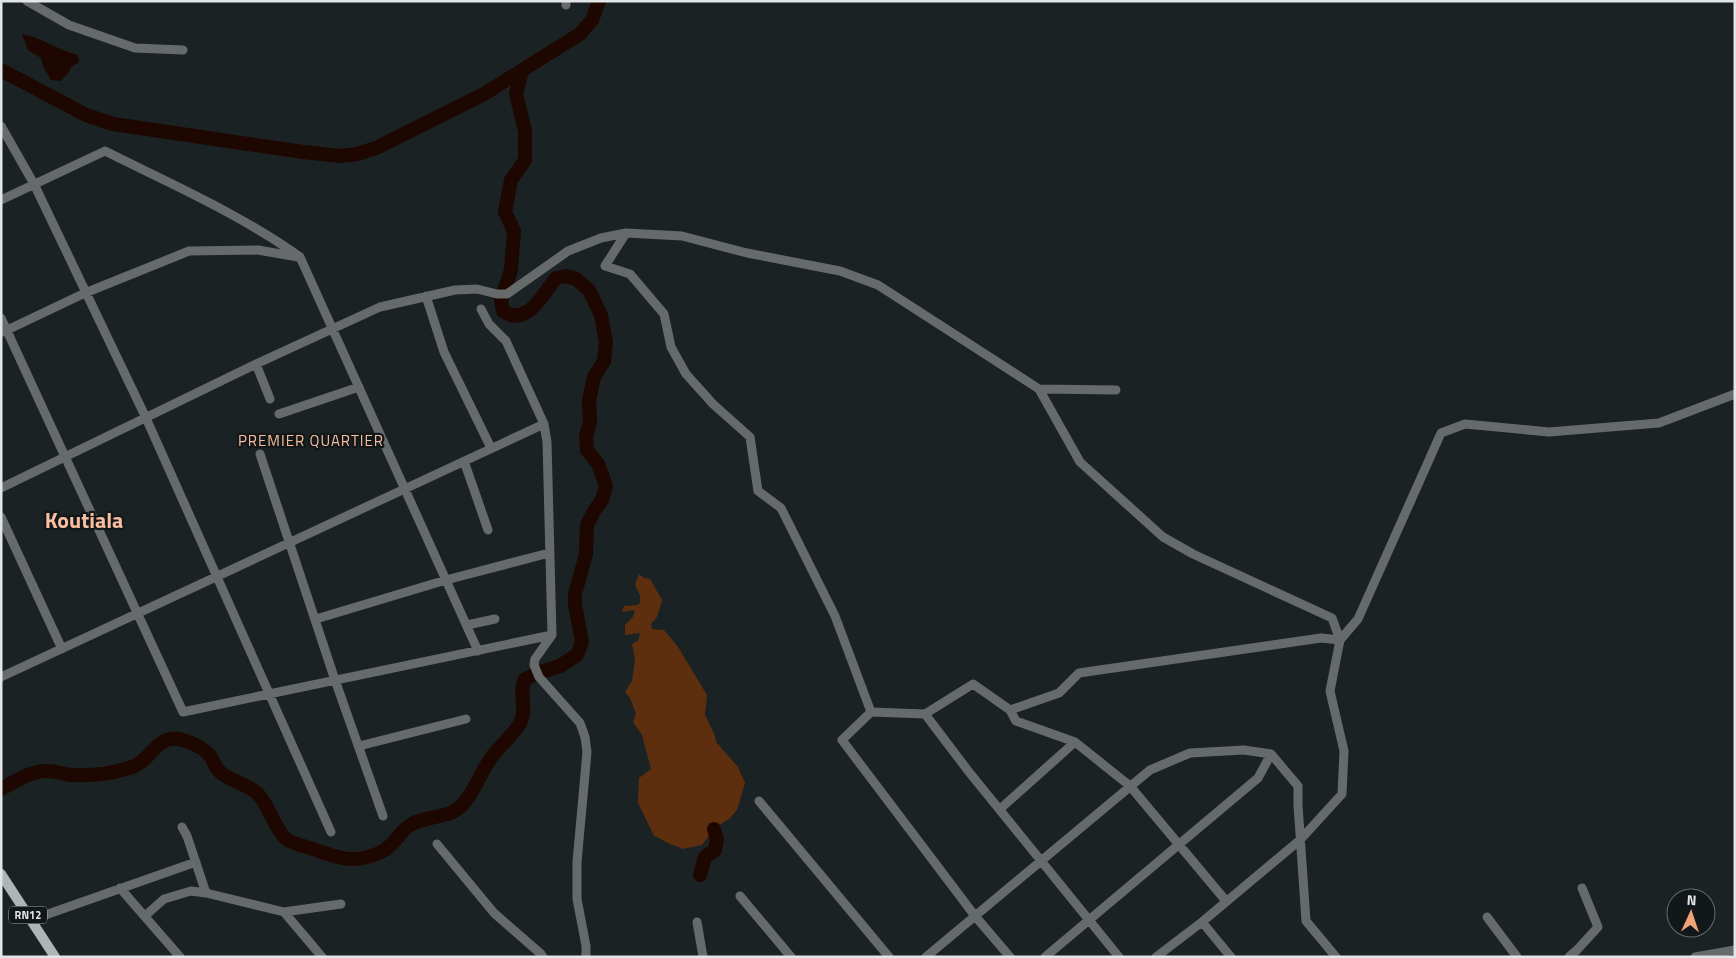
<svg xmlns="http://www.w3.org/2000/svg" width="1736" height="958" font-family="'Titillium Web',sans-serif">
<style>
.green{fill:#5d2f0e}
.water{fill:#1d0700}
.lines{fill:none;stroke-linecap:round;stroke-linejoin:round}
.river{stroke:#1d0700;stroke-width:14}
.minor{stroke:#676a6b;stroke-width:9}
.major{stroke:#aeb5b8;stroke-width:10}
.labels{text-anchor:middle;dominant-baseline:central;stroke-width:4.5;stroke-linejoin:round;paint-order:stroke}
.shield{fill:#12181a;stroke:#a4a8aa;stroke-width:1}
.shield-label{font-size:11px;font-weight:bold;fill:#e2e6e8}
.quarter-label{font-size:15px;letter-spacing:1px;fill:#f8be9d;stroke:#12181a}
.town-label{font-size:22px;font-weight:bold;fill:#f8be9d;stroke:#12181a}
</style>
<rect width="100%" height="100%" fill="#1b2224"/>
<path class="green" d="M639 574 644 578 650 579 662 600 657 617 651 624 652 629 664 630 678 647 707 695 705 715 715 736 716 742 738 767 745 783 737 810 730 818 714 829 702 845 682 849C678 846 675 846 670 844 663 841 661 838 654 836L638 803 639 778 651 769 642 735 633 722 636 714 630 698 625 692 632 681 635 659 632 644 638 641 640 633 625 635V625L633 617 635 610 622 612 624 606 637 605 640 603V595L635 585Z"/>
<path class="water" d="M22 34C42 38 58 50 78 55L79 62 71 67 69 72 61 81 51 80 44 68 41 58 28 50Z"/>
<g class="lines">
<path class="river" d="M1 70 86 115 113 124 303 152 339 156 357 154 376 148 484 94 580 34 592 20 599 1
M1 789C15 782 30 771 46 771 55 771 64 774 72 775 92 776 114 773 132 767 153 760 157 730 186 741 194 744 207 750 211 757 215 765 216 770 224 775 233 781 251 787 257 793 269 805 273 825 285 838 292 844 304 846 313 849 340 859 358 865 385 850 396 843 401 829 412 824 429 815 451 819 464 803 475 790 481 772 491 758 500 745 513 736 520 723 528 709 518 693 525 679L538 673 560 666 577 655 582 642 575 605V594L586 554 587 525 594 511 602 500 606 486 598 464 587 450 586 436 590 422 589 401 594 377 604 361 606 342 601 315 589 290 576 279 566 276 556 278C544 293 527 328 503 311L501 301 511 270 514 231 505 212 511 180 525 160V131L516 94 522 71
M700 875 705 857 715 850 717 839 714 829"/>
<path class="minor" d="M27 1 69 25 135 48 183 50
M566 5V1
M1 126 34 184 146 418 331 832
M1 200 105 151C171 184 240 214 300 257L478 651
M426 296 444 352 491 448
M481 309 489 324 506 341 544 424 547 442 552 635 535 659 534 665 539 677 580 723 585 737 587 752 577 862V899L586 946V957
M1 318 183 712 552 635
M3 332 85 293 189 251 258 250 298 257
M256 364 270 399
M1039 389 1116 390
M279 414 359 387
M260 454 335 680 383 816
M464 461 488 530
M1 488 256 364 380 307 455 290 477 289 497 294H507L568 251 601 238 626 233
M1 517 62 649
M316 619 446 580 549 553
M467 625 495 619
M1 677 544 424
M1010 710 1016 721 1075 742 1130 786 1226 901
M871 712 842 740 975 916 1010 957
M925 714 973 684 1010 710 1059 693 1079 673 1321 638 1340 640 1358 619 1441 433 1465 424 1549 432 1659 423 1735 394
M359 746 466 719
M759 801 889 957
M1000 809 1075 742
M182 827 187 836 206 893
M437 844 494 913 541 954 543 957
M120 888 180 957
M740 896 791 957
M284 912 322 957
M145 916 164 899 191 891 206 893 284 912 341 904
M1487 917 1517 957
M31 920 196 862
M697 922 703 957
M1202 922 1231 957
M926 957 1150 770 1190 753 1244 750 1271 754 1298 786V805L1306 921 1336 957
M1045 957 1258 778 1271 754
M1119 957 969 772 925 714 871 712 835 616 781 508 758 491 750 437 713 404 686 374 671 347 664 314 630 274 605 266 626 233 682 236 747 253 840 271 878 285 1039 389 1080 462 1163 537 1193 554 1332 618 1340 640 1330 691 1344 751 1342 794 1300 840 1202 922 1156 957
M1569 957 1577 950 1598 927 1582 888
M1695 957 1735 950"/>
<path class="major" d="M1 874 55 957"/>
</g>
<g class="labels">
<rect class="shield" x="9" y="906.5" width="38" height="17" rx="4"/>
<g class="shield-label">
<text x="28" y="915">RN12</text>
</g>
<g class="quarter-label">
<text x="311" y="440">PREMIER QUARTIER</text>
</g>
<g class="town-label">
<text x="84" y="520">Koutiala</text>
</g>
</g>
<rect width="1736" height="958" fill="none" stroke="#e2e6e8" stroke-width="5"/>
<g transform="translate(1691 913) rotate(3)"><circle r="24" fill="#12181a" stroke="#656a6c"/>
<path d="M0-4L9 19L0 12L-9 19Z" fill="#efa376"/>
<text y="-8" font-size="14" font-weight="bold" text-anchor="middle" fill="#e2e6e8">N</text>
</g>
</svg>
